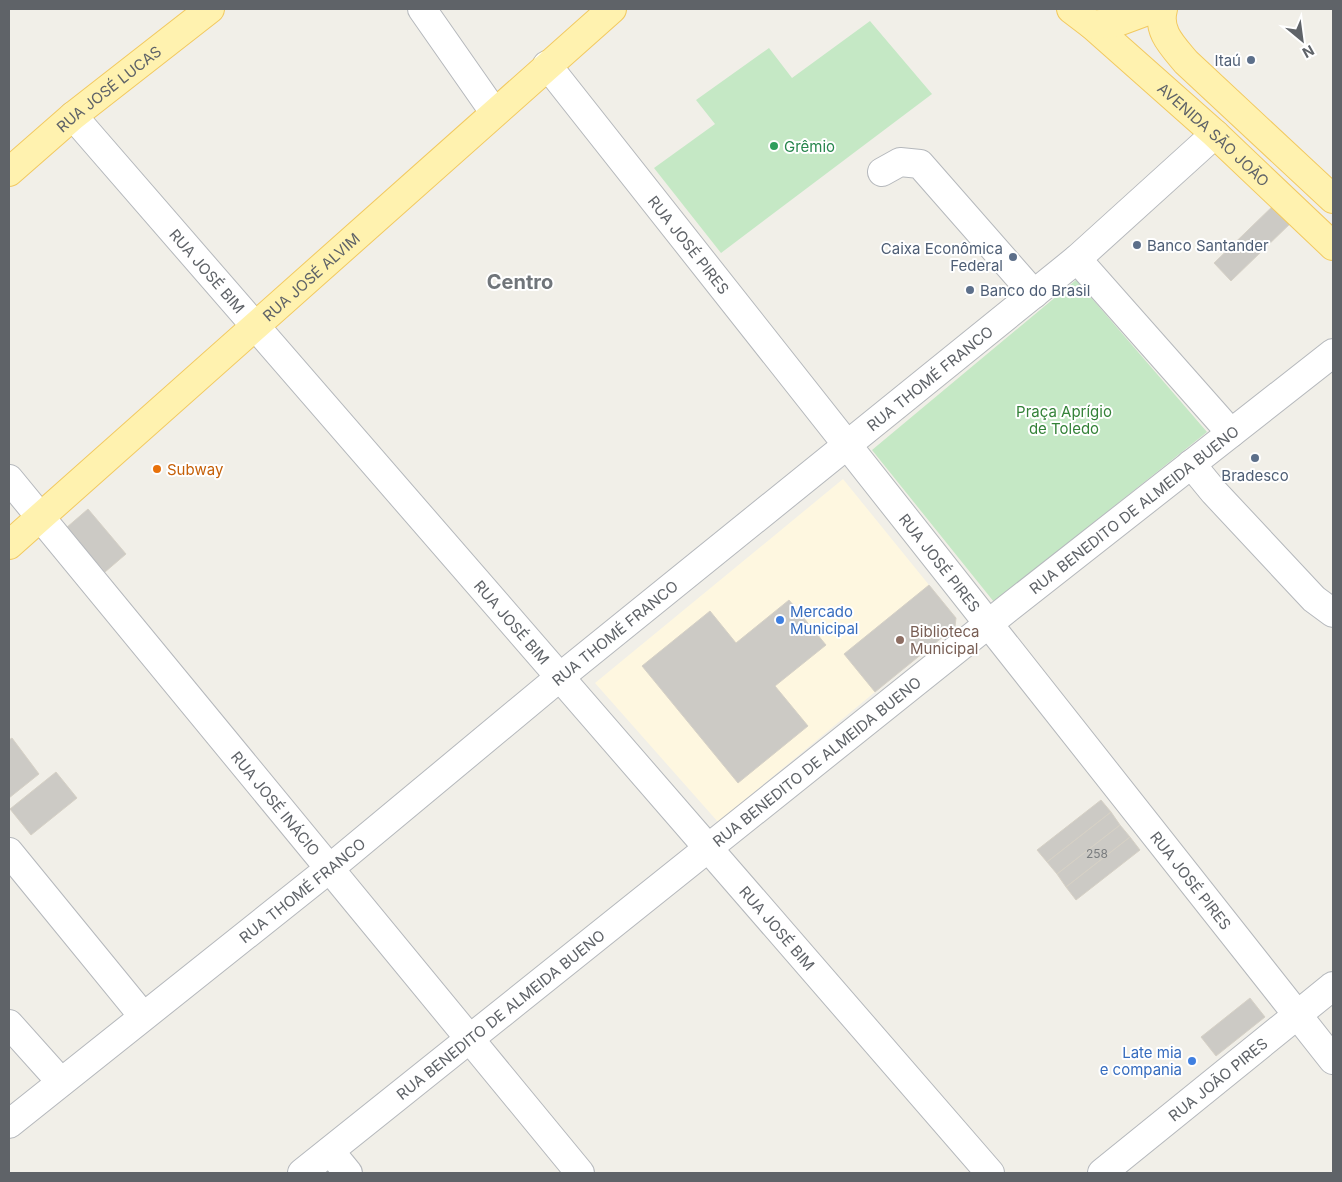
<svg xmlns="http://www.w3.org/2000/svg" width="1342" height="1182" font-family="Inter,sans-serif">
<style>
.commercial{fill:#fef7e0}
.green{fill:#c5e8c5}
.building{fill:#cccac5;stroke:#d6d1c6}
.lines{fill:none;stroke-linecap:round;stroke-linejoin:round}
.minor-casing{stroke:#b5b8bc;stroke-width:30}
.major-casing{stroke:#f2c960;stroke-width:30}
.minor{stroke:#fff;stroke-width:28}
.major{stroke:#fff2af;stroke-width:28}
.service-dot{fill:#5c6f8a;stroke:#fff;stroke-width:2}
.leisure-dot{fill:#2e9e5b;stroke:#fff;stroke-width:2}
.food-dot{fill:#e8710a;stroke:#fff;stroke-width:2}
.shop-dot{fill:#3f7fe0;stroke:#fff;stroke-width:2}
.education-dot{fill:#8d6e63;stroke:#fff;stroke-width:2}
.labels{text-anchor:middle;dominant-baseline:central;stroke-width:4;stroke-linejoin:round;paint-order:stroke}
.number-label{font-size:12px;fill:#7a7d7f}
.service-label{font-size:15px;fill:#4e5e75;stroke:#fff;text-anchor:end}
.street-label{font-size:15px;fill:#5f6368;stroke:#fff}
.leisure-label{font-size:15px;fill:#27864d;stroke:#fff;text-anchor:start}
.park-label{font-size:15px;fill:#348238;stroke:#fff}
.food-label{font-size:15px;fill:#c56008;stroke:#fff;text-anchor:start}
.shop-label{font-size:15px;fill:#366cbe;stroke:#fff;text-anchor:start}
.education-label{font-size:15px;fill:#785e54;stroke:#fff;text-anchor:start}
.district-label{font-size:20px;font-weight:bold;fill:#70757a;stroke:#fff}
</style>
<rect width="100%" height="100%" fill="#f1efe8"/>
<path class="commercial" d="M843 479 929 585 845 653 875 692 718 822 595 683Z"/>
<path class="green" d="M870 21 932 94 721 253 654 168 715 124 696 100 769 48 792 78Z
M1076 280 1207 432 994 602 872 450Z"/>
<path class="building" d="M1277 202 1294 220 1231 281 1214 263Z
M88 509 126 554 105 572 66 528Z
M929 585 956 618 955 627 875 692 844 654Z
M789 600 826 645 775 686 808 726 738 783 642 666 710 611 736 643Z
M12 738 39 774 9 798V740Z
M56 772 77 798 31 835 10 809Z
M1101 800 1111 812 1047 862 1037 850Z
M1111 812 1120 825 1057 874 1047 862Z
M1120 825 1130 837 1066 887 1057 874Z
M1130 837 1140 850 1076 900 1066 887Z
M1250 998 1265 1017 1216 1056 1201 1037Z"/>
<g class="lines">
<g class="minor-casing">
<g id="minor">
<path d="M422 9 494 112"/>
<path id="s1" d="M547 65 1333 1060"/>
<path id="s2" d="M73 116 990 1173"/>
<path d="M882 172 900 162 920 164 1034 294"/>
<path d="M1077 259 1231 433"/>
<path d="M1191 464 1214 492 1314 599 1333 613"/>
<path id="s3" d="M9 479 580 1173"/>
<path d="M9 852 143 1016"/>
<path d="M9 1024 61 1082"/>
<path id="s4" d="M9 1124 329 869 560 677 1077 259 1215 134"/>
<path d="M330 1151 348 1173"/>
<path id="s5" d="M302 1173 1007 609 1333 353"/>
<path id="s6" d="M1102 1173 1333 986"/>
</g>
</g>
<g class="major-casing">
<g id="major">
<path id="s7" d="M1071 9 1092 25 1215 134 1333 246"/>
<path d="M1163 9C1157 31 1172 45 1186 62L1333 199"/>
<path d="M1092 25 1118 22 1153 9"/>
<path id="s8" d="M9 172 73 116 210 9"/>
<path id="s9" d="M9 545 612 9"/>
</g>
</g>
<use href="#minor" class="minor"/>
<use href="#major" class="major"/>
</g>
<g class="service-dot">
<circle cx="1251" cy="60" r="5"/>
<circle cx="1137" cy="245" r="5"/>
<circle cx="1013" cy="257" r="5"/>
<circle cx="970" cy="290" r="5"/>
<circle cx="1255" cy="458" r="5"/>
</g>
<circle class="leisure-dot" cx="774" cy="146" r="5"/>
<circle class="food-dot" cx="157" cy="469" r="5"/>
<g class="shop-dot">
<circle cx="780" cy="620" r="5"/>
<circle cx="1192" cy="1061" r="5"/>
</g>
<circle class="education-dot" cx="900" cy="640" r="5"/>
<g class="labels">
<g class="number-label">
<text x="1097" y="853">258</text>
</g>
<g class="service-label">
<text x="1241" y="60">Itaú</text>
<text x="1147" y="245" text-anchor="start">Banco Santander</text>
<text x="1003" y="248">Caixa Econômica<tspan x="1003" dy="17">Federal</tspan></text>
<text x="980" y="290" text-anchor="start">Banco do Brasil</text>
<text x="1255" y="475" text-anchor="middle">Bradesco</text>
</g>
<g class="street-label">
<text stroke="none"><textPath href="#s8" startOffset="130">RUA JOSÉ LUCAS</textPath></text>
<text stroke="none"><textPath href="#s7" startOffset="190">AVENIDA SÃO JOÃO</textPath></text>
<text stroke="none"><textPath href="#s1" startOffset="229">RUA JOSÉ PIRES</textPath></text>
<text stroke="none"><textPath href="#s2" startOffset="205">RUA JOSÉ BIM</textPath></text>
<text stroke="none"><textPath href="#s9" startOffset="404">RUA JOSÉ ALVIM</textPath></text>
<text stroke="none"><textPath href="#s4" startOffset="1185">RUA THOMÉ FRANCO</textPath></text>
<text stroke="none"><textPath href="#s5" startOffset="1064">RUA BENEDITO DE ALMEIDA BUENO</textPath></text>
<text stroke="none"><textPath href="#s1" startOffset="634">RUA JOSÉ PIRES</textPath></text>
<text stroke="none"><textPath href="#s2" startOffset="670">RUA JOSÉ BIM</textPath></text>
<text stroke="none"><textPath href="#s4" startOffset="780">RUA THOMÉ FRANCO</textPath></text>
<text stroke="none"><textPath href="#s5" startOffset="659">RUA BENEDITO DE ALMEIDA BUENO</textPath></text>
<text stroke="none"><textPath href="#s3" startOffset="420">RUA JOSÉ INÁCIO</textPath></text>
<text stroke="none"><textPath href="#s1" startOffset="1039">RUA JOSÉ PIRES</textPath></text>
<text stroke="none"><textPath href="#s4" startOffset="375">RUA THOMÉ FRANCO</textPath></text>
<text stroke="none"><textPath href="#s2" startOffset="1075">RUA JOSÉ BIM</textPath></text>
<text stroke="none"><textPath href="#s5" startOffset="254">RUA BENEDITO DE ALMEIDA BUENO</textPath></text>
<text stroke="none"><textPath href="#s6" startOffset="149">RUA JOÃO PIRES</textPath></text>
</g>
<g class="leisure-label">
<text x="784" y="146">Grêmio</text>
</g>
<g class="park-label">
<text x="1064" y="411">Praça Aprígio<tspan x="1064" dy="17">de Toledo</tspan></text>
</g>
<g class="food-label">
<text x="167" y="469">Subway</text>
</g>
<g class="shop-label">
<text x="790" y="611">Mercado<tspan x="790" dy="17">Municipal</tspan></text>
<text x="1182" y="1052" text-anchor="end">Late mia<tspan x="1182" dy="17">e compania</tspan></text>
</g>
<g class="education-label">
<text x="910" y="631">Biblioteca<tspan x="910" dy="17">Municipal</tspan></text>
</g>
<g class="district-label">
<text x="520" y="282">Centro</text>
</g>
</g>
<rect width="1342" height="1182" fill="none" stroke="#5f6368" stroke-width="20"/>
<g transform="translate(1302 40) rotate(151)" stroke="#ffffff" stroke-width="4" paint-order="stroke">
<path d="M0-4L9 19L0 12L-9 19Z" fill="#5f6368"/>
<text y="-8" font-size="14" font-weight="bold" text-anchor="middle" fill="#5f6368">N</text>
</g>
</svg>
